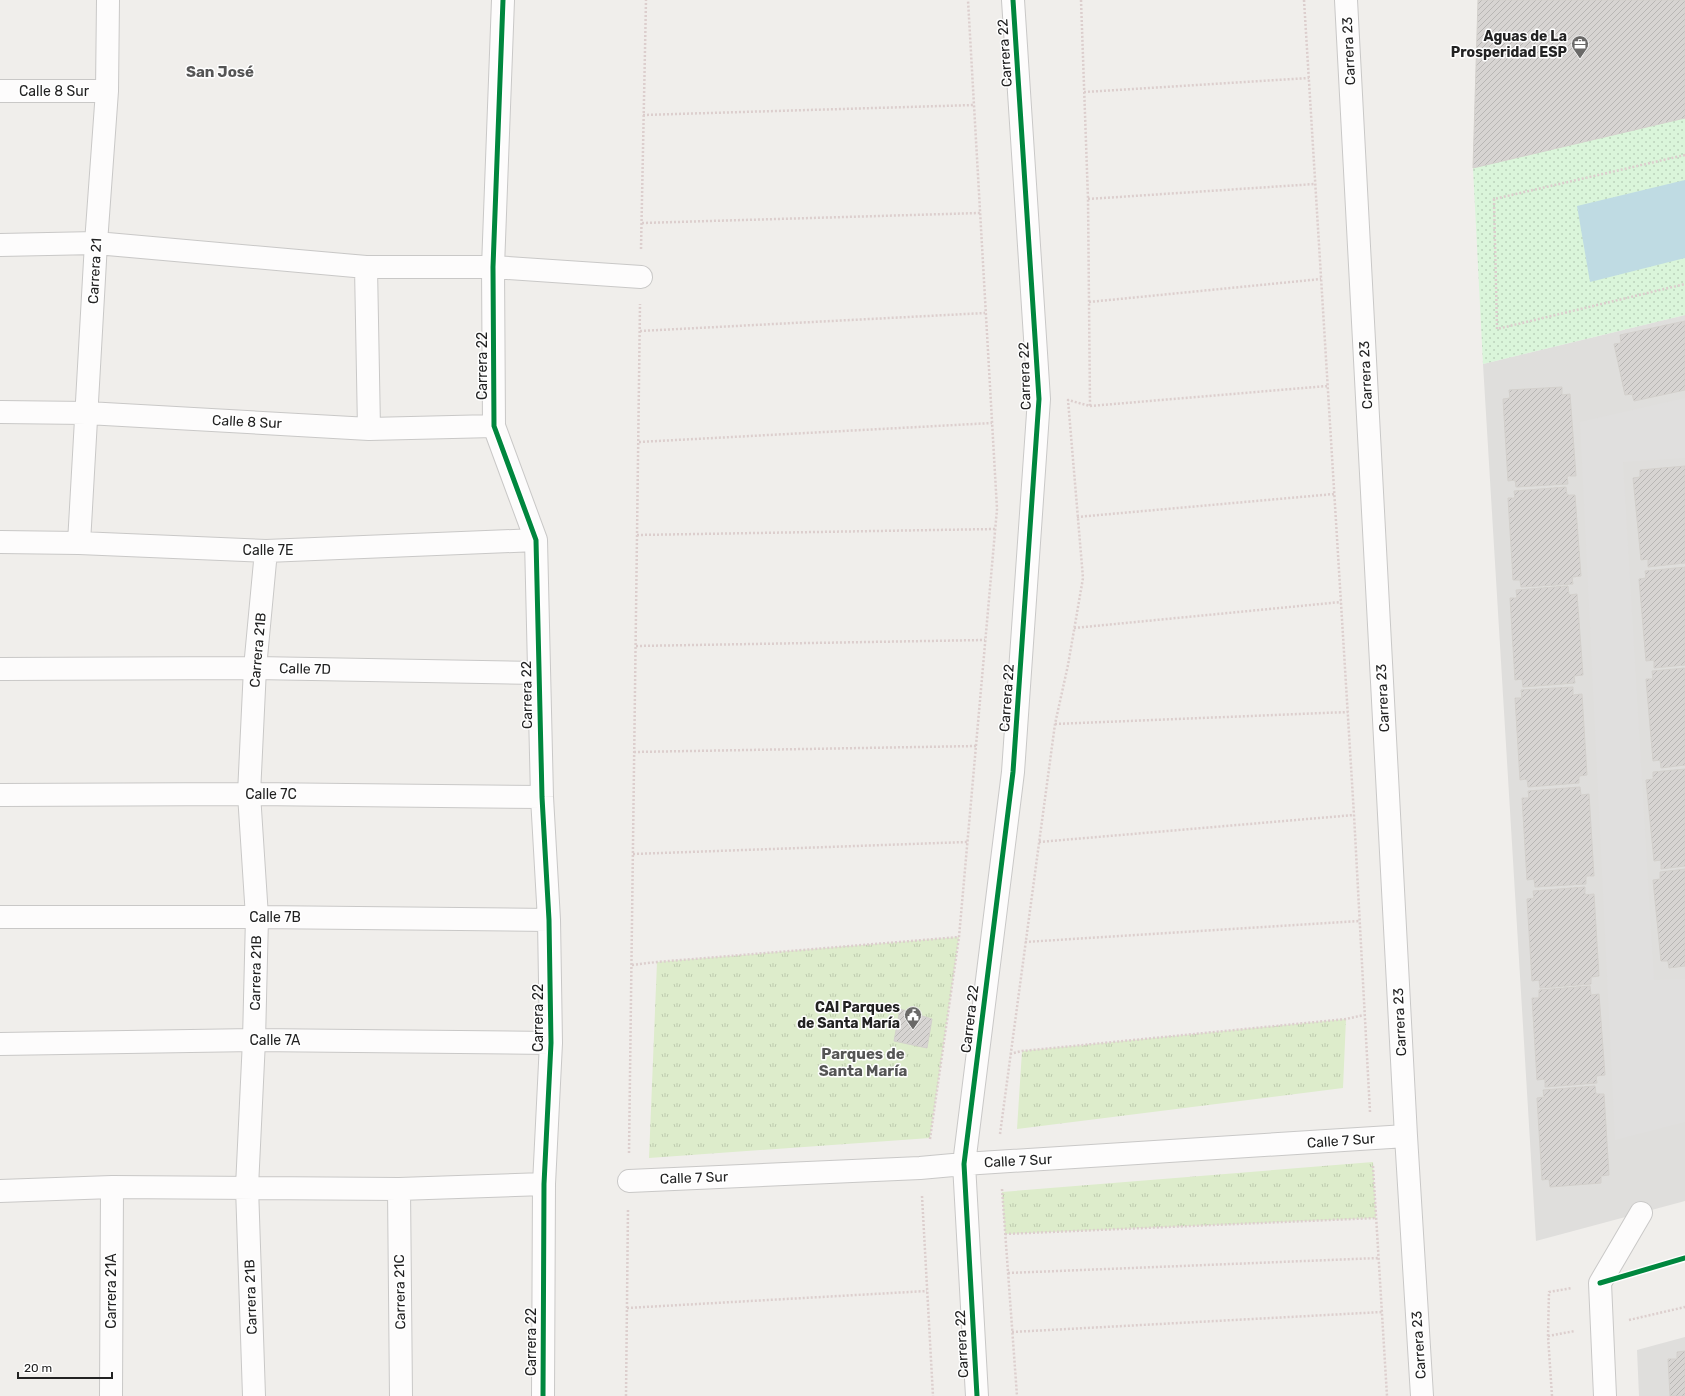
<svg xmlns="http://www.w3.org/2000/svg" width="1685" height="1396" font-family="Rubik,sans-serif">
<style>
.residential{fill:#dfdedc}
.grass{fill:url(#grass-tufts)}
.park{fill:url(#park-dots)}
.parking{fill:#e0dfde}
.water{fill:#bfdbe3}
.building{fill:url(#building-hatch);stroke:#d3d0cc}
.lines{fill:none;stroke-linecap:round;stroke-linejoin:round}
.minor-casing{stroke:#c9c8c7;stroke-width:24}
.path{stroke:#dccecd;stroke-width:2.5;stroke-dasharray:2 2;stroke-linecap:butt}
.minor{stroke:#fdfcfc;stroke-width:22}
.cycleway-casing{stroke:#fff;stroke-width:8}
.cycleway{stroke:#00873e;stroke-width:5}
.labels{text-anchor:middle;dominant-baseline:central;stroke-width:3;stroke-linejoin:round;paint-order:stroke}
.poi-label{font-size:14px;font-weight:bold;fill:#222;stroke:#fff;text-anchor:end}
.street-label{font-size:14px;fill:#222;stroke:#fff}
.neighbourhood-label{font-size:15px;font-weight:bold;fill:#555;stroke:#fff}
</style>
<defs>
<pattern id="grass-tufts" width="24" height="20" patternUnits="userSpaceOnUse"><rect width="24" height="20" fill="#ddeccb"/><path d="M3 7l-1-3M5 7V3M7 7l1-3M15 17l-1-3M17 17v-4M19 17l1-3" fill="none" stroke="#bdcaae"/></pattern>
<pattern id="park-dots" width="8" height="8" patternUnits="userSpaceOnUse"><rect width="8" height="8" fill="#daf5da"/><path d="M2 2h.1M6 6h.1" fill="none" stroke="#bbd2bb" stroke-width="1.8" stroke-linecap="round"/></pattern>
<pattern id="building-hatch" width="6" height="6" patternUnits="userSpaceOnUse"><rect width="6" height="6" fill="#d7d4d2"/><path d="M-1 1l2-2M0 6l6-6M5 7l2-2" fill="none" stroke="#b8b6b4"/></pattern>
</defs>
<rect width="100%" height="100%" fill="#f0eeeb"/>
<path class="residential" d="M1685 315V1201L1536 1241 1483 364Z
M1685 1337V1396H1639L1637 1350Z"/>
<path class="grass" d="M959 937 930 1138 649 1158 657 962Z
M1346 1019 1343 1088 1017 1129 1022 1051Z
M1373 1162 1376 1218 1005 1234 1002 1192Z"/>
<path class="park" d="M1685 118V315L1483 364 1473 168Z"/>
<path class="parking" d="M1685 398V458L1623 462 1654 980 1685 979V1122L1615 1140 1580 422Z"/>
<path class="water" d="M1685 180V258L1590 282 1577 206Z"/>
<path class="building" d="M1478 0H1685V118L1473 168Z
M1685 321V390L1634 401 1632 394 1625 395 1614 344 1621 343 1620 335Z
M1562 387V395L1570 394 1576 476H1567L1568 484 1516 487 1515 480 1508 481 1503 399 1510 398 1509 390Z
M1685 466V563L1648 567V559L1641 560 1633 478 1640 477V470Z
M1566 487 1567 495H1575L1581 576 1572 577 1573 584 1521 587 1520 580H1513L1508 498H1515L1514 491Z
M1685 567V665L1654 668V660L1646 661 1639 579 1646 578 1645 571Z
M1568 586 1569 595 1577 594 1583 675 1574 676 1575 683 1523 687 1522 679 1515 680 1510 598H1517L1516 590Z
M1685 668V765L1661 768 1660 760 1653 761 1646 679H1653L1652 671Z
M1573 687V695L1582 694 1587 775 1579 776V783L1528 787 1527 779 1520 780 1515 698H1522L1521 690Z
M1685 769V866L1661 869V860L1654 861 1646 780 1653 779V772Z
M1580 787 1581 795 1589 794 1594 876H1586V884L1535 887 1534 879 1527 880 1522 798H1529L1528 791Z
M1685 869V966L1669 968 1668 961H1661L1653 880 1660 879V872Z
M1585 887V895L1594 894 1599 976 1591 977V984L1540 988 1539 980 1532 981 1527 899 1534 898 1533 891Z
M1590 986 1591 995 1599 994 1605 1075 1596 1076 1597 1083 1545 1087V1079L1537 1080 1532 998H1539V990Z
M900 1009 932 1019 927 1048 894 1041Z
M1595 1086 1596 1094H1604L1609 1175 1601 1176V1183L1550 1187 1549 1179 1542 1180 1537 1098 1544 1097 1543 1090Z
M1685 1351V1396H1670L1668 1359H1677V1352Z"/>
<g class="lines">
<g class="minor-casing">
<path id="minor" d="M503 0 493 267 494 426 536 540 542 797 549 920 551 1043 544 1184 543 1396
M1346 0 1406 1136 1422 1396
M0 91H107
M0 245 96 243 366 267H493L641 277
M366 267 369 429
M0 412 87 413 369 429 494 426
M0 542 79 543 266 551 536 540
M79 543 96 243 107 91 108 0
M0 669 255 668 538 673
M0 795 249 794 542 797
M0 917H257L549 920
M0 1044 254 1040 551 1043
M629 1181 920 1168 964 1164 1406 1136
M399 1189 401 1396
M0 1191 112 1187 399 1189 544 1184
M111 1396 112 1187
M254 1396 247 1187 254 1040 257 917 249 794 255 668 266 551
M977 1396 964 1164 1013 772 1039 399 1013 0
M1605 1396 1600 1283 1641 1213"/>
</g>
<path class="path" d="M1304 0 1354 815 1370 1112
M1084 92 1309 78
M643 115 974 105
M1685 155 1494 199 1497 329 1685 284
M1088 199 1315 184
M642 223 980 213
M641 249 646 0
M1089 302 1321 279
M640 331 985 313
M1090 406 1327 386
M639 442 992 423
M1077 517 1334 494
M637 535 995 529
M1074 628 1341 602
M636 646 985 640
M1055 724 1348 712
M634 752 976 746
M1039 842 1354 815
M633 854 967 842
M1025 942 1360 921
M632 965 657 962 959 937
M1010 1054 1022 1051 1346 1019 1364 1015
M1000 1134 1055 724 1068 665 1083 578 1068 400 1090 406 1088 199 1081 0
M930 1139 959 937 997 509 968 0
M629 1153 640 304
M1373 1166 1387 1396
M1002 1189 1017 1396
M922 1196 933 1396
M1005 1234 1376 1218
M1008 1273 1379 1258
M627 1308 927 1291
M1629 1320 1685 1307
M1012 1332 1382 1312
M1548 1336 1575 1331
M626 1396 628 1208
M1552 1396 1548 1336 1549 1292 1572 1288"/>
<use href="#minor" class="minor"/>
<g class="cycleway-casing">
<path id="cycleway" d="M503 0 493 267 494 426 536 540 542 797 549 920 551 1043 544 1184 543 1396
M1600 1283 1685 1258
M977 1396 964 1164 1013 772 1039 399 1013 0"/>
</g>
<use href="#cycleway" class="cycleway"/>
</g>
<defs>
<g id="office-pin" transform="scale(0.9)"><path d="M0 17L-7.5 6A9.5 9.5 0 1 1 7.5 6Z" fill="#6a6968" stroke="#fff"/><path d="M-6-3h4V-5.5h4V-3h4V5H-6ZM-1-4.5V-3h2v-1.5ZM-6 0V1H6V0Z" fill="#fff"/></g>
<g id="civic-pin" transform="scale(0.9)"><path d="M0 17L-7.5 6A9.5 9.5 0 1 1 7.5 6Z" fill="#6a6968" stroke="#fff"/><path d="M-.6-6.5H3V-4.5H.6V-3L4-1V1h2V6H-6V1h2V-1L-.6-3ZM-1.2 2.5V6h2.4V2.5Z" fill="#fff"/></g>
</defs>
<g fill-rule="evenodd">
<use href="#office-pin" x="1580" y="44"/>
<use href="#civic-pin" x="913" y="1015"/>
</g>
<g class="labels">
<g class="poi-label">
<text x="1567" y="36">Aguas de La<tspan x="1567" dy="16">Prosperidad ESP</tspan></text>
<text x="900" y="1007">CAI Parques<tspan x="900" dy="16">de Santa María</tspan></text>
</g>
<g class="street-label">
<text transform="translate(1349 51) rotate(-93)">Carrera 23</text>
<text transform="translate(1005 53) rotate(-94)">Carrera 22</text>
<text x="54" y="91">Calle 8 Sur</text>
<text transform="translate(95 271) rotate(-87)">Carrera 21</text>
<text transform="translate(482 366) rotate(-90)">Carrera 22</text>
<text transform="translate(1366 375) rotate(-93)">Carrera 23</text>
<text transform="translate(1025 376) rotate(-92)">Carrera 22</text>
<text transform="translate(247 422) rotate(3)">Calle 8 Sur</text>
<text x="268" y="550">Calle 7E</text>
<text transform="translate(258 650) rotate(-85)">Carrera 21B</text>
<text transform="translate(305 669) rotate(1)">Calle 7D</text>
<text transform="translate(527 695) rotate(-91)">Carrera 22</text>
<text transform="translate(1007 698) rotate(-86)">Carrera 22</text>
<text transform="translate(1383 698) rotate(-93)">Carrera 23</text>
<text x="271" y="794">Calle 7C</text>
<text x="275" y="917">Calle 7B</text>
<text transform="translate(256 973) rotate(-89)">Carrera 21B</text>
<text transform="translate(538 1018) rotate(-90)">Carrera 22</text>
<text transform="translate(970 1019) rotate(-83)">Carrera 22</text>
<text transform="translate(1400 1022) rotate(-93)">Carrera 23</text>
<text x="275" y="1040">Calle 7A</text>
<text transform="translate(1341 1141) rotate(-4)">Calle 7 Sur</text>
<text transform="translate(1018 1161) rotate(-3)">Calle 7 Sur</text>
<text transform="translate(694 1178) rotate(-2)">Calle 7 Sur</text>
<text transform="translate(111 1291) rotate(-90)">Carrera 21A</text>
<text transform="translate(400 1292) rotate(-91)">Carrera 21C</text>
<text transform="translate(251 1297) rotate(-92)">Carrera 21B</text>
<text transform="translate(531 1342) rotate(-90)">Carrera 22</text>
<text transform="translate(962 1344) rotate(-93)">Carrera 22</text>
<text transform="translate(1419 1345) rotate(-94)">Carrera 23</text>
</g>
<g class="neighbourhood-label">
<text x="220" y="72">San José</text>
<text x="863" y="1054">Parques de<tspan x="863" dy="17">Santa María</tspan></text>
</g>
</g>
<path d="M18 1372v6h94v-6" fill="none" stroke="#222222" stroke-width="2"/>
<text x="24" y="1372" font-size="12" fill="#222222" stroke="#ffffff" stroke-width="3" paint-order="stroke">20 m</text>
</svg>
